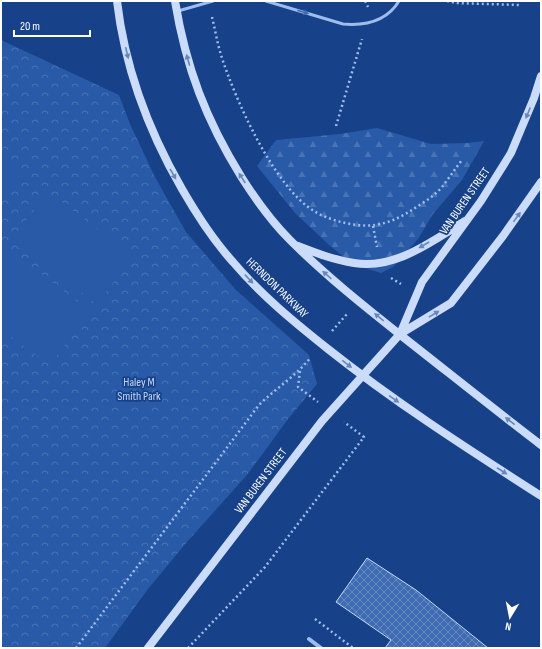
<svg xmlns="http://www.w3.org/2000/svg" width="542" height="649" font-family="'Sofia Sans Condensed',sans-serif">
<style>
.forest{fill:url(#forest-firs)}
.park{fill:url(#park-crowns)}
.pitch{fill:#295aa7}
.building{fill:url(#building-cross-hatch);stroke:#c3d9fa}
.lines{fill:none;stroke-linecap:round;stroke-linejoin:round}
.path{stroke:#9ebdee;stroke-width:2.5;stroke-dasharray:2 3;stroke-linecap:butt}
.service{stroke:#9ebdee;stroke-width:3}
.minor{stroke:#9ebdee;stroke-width:4}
.secondary{stroke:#cbdcfa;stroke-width:8}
.oneway{fill:#466cac}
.oneway2{fill:#6887bb}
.labels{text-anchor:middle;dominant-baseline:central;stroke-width:3.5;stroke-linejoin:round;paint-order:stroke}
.street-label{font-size:12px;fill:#fff;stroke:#174188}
.park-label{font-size:12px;fill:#c3d9fa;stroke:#174188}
</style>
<defs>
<pattern id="forest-firs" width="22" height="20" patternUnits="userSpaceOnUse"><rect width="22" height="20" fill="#295aa7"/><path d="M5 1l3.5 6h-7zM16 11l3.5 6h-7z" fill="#4973b4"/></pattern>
<pattern id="park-crowns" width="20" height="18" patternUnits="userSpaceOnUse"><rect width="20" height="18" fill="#295aa7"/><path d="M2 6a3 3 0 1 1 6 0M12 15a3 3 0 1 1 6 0" fill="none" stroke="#4973b4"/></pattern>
<pattern id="building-cross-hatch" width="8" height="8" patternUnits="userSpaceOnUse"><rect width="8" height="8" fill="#3f6bb2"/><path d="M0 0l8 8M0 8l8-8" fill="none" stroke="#6589c1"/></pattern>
</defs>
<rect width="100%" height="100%" fill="#174188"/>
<path class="forest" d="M377 128 431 144 467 143 484 141 462 180 433 214 418 239 393 267 381 273 352 264 328 244 295 213 257 166 276 140 340 134Z"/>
<path class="park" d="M1 40 119 95 130 124 155 177 186 232 236 290 309 355 317 384 288 419 247 475 187 542 148 589 105 648H1Z"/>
<path class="pitch" d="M1 158 20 174 1 198Z
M48 192 133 256 97 304 12 239Z
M7 249 90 311 50 365 1 329V257Z"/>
<path class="building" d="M367 558 416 590 488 648H385L391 640 336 602Z"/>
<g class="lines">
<path class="path" d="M365 1 368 7
M447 1 456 3 519 5
M212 17C215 29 217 42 221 55 235 99 274 187 314 211 327 219 342 223 357 225 382 228 401 218 421 204 429 199 436 194 442 187 449 178 455 169 462 160
M336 126 362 39
M373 226 377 247
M391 278 401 284
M332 331 347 314
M300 371 298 387 318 402
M315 619 353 648
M76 648 259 405C276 388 295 377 311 357
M188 648 265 567 364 437 344 422"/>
<path class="service" d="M266 1 343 24C366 26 387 21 399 1
M178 11 213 1"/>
<path class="minor" d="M309 639 321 648"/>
<path class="secondary" d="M117 1C125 70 148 130 182 189 197 215 213 240 233 262 261 295 294 322 328 349 396 403 468 449 541 496
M175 1C186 68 206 120 242 178 256 200 272 222 290 240 325 275 364 306 403 337 449 373 495 410 541 445
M298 246C316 253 334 260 354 263 395 270 432 241 465 221
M400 334 422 282 481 201 511 153 534 98 541 76
M148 648 322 421 400 334 451 303 503 236 541 182"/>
</g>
<defs><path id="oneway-solid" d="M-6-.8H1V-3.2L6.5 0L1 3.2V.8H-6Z"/></defs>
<use class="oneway" href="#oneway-solid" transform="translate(303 12) rotate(17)"/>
<g class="oneway2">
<use href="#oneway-solid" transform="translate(127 53) rotate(77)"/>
<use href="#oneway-solid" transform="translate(188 60) rotate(-106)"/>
<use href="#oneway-solid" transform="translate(528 113) rotate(112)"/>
<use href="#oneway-solid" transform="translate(173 174) rotate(60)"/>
<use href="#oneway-solid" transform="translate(242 178) rotate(-123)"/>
<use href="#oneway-solid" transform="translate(517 217) rotate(-54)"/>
<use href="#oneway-solid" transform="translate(424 245) rotate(150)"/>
<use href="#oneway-solid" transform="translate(327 275) rotate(-138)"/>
<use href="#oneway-solid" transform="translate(249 279) rotate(47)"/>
<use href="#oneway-solid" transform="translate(434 314) rotate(-31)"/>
<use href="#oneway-solid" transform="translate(379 317) rotate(-141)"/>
<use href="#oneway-solid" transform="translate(347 364) rotate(38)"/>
<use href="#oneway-solid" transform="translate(394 399) rotate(35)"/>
<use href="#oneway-solid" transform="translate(510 421) rotate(-142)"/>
<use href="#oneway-solid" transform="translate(502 471) rotate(33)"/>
</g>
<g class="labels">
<g class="street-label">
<text transform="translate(465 201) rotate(-55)">VAN BUREN STREET</text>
<text transform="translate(277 288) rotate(44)">HERNDON PARKWAY</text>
<text transform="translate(261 481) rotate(-53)">VAN BUREN STREET</text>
</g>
<g class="park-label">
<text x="139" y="382">Haley M<tspan x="139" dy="14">Smith Park</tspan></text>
</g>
</g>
<rect width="542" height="649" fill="none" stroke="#ffffff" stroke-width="4"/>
<g transform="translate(510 617) rotate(190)" stroke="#174188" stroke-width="3" paint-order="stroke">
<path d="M0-3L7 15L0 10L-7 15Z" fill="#ffffff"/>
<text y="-6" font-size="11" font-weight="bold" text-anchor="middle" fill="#ffffff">N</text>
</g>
<path d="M14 30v6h76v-6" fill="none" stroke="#ffffff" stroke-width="2"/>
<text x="20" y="30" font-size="12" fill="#ffffff" stroke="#174188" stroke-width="3" paint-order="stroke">20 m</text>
</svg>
